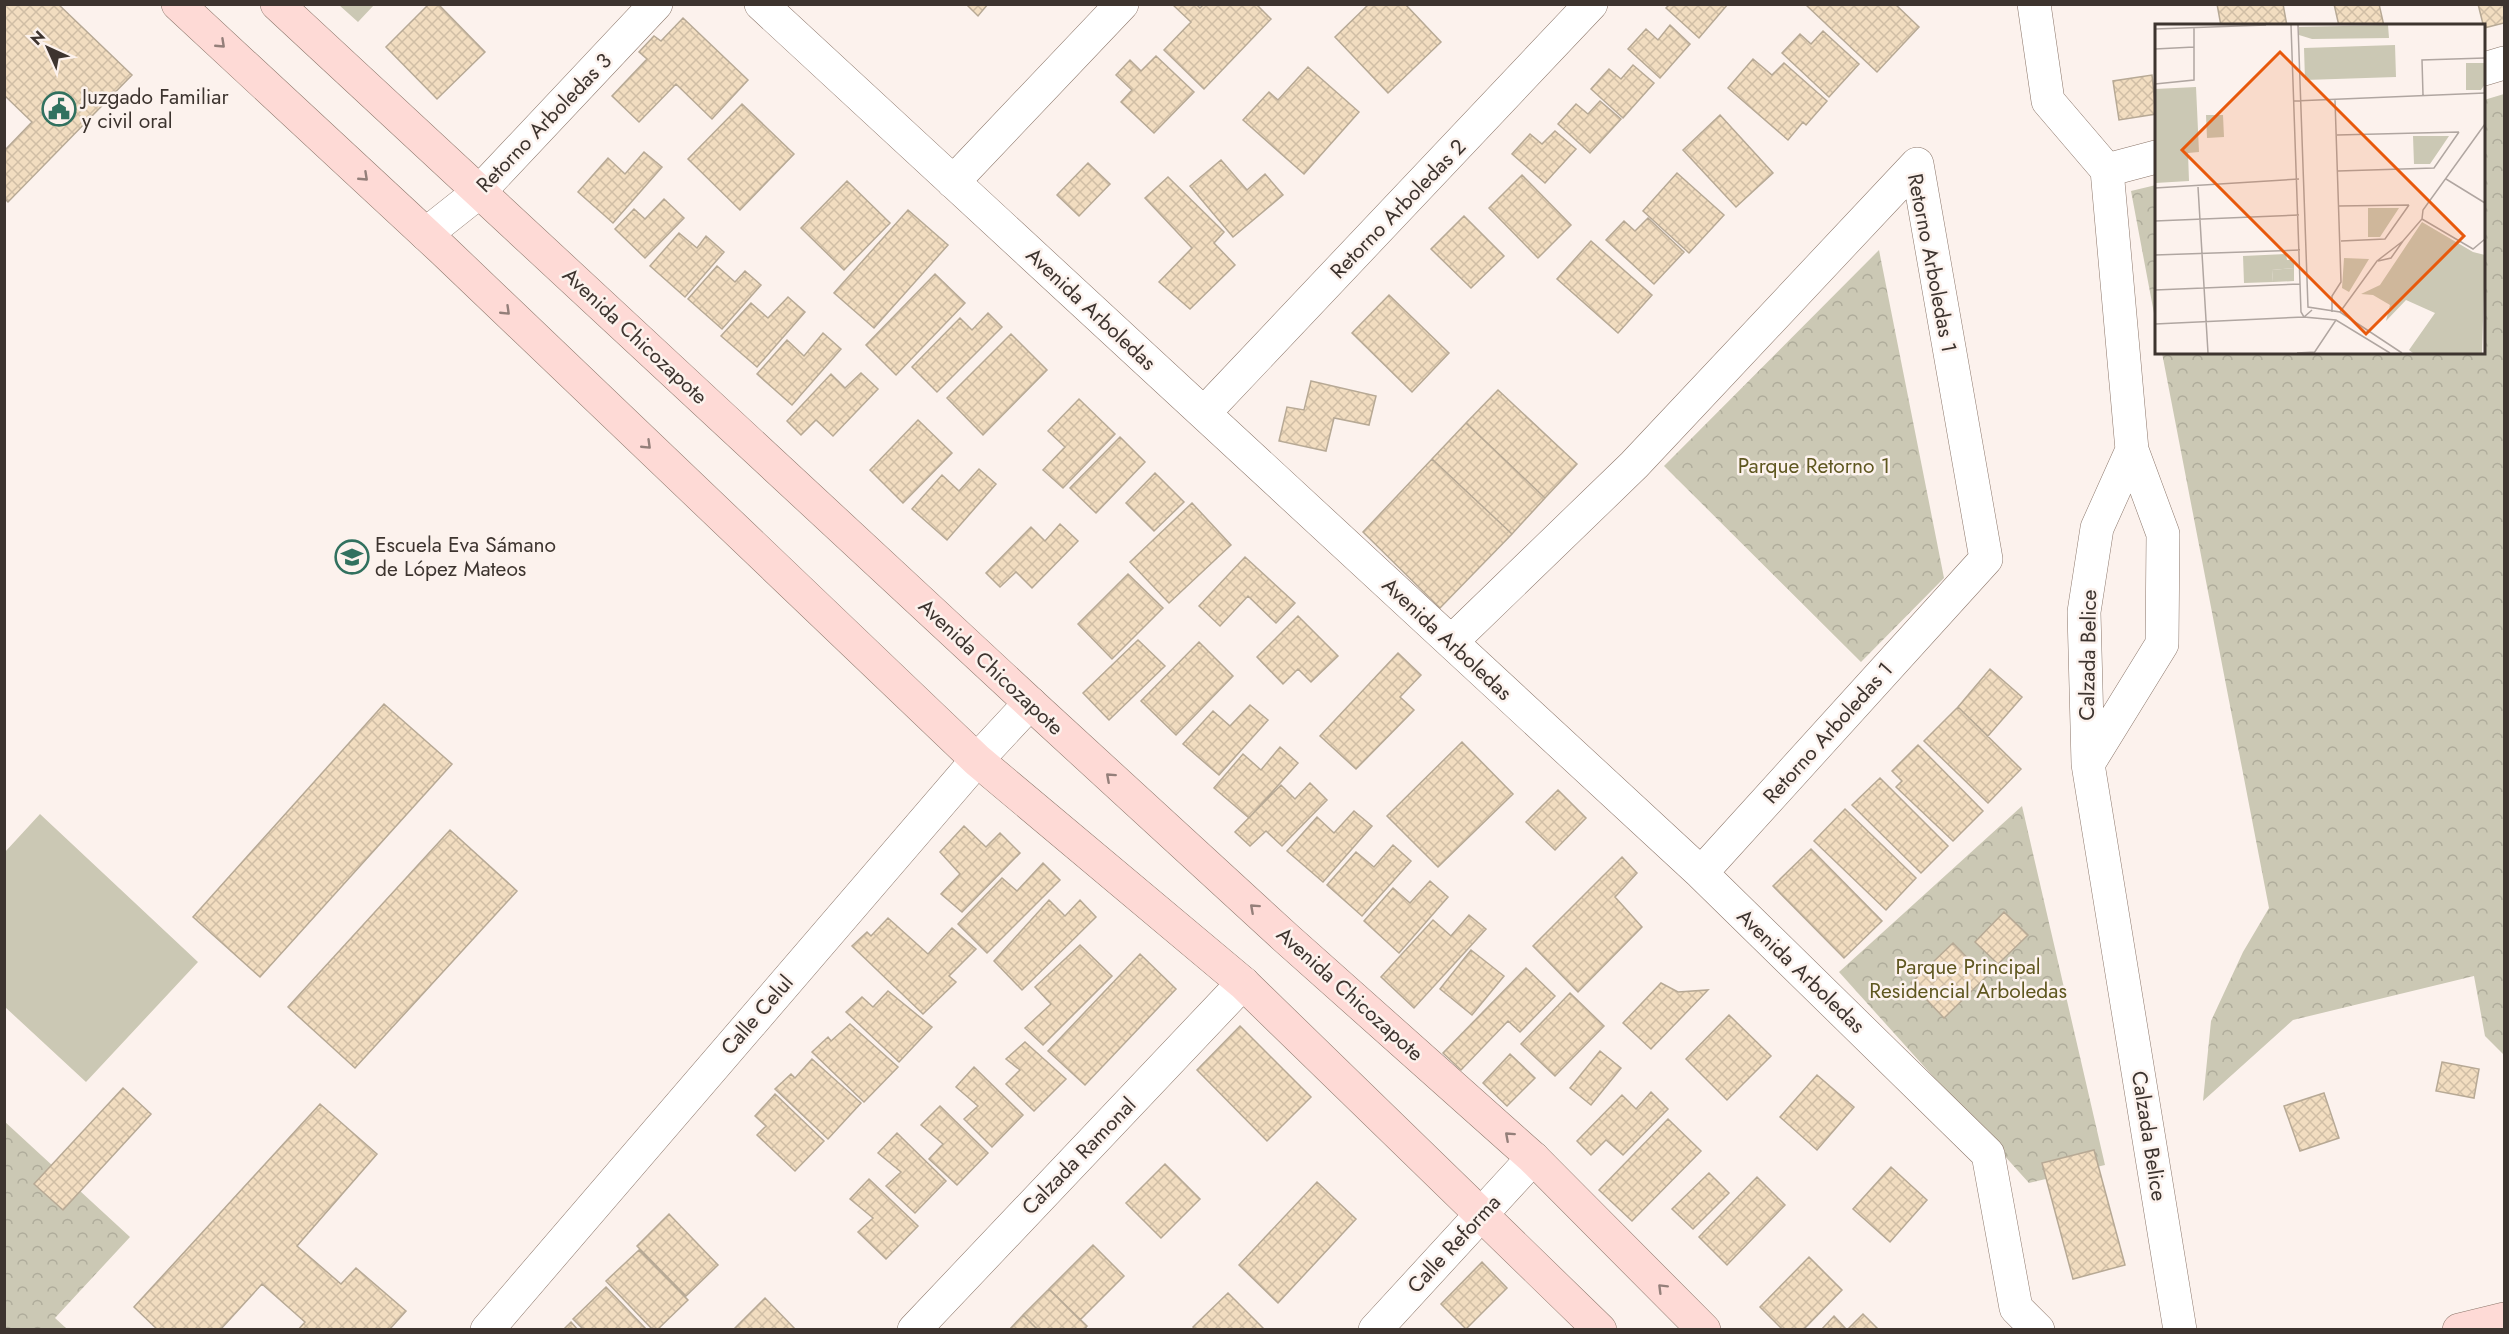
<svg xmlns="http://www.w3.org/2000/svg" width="2509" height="1334" font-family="Jost,sans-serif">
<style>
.forest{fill:url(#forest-crowns)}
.garden{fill:#cbc8b4}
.building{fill:url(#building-cross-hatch);stroke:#b7a995;stroke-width:1.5}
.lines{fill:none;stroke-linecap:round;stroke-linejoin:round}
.street-casing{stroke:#8c776b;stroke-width:34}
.secondary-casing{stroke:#8c776b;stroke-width:34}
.street{stroke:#fff;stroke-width:33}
.secondary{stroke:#fedad6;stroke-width:33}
.oneway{stroke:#947f7a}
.labels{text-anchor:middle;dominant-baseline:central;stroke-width:5;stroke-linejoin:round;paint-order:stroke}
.poi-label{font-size:21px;fill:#3d342f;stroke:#fcf2ed;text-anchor:start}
.street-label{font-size:21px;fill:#3d342f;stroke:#fcf2ed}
.park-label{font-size:21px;fill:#5f5720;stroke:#fcf2ed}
.inset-road{fill:none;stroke:#b0a6a1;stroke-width:1.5}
.view{fill:#e8590c;fill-opacity:0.15;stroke:#e8590c;stroke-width:3}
.inset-edge{fill:none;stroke:#3d342f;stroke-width:3}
</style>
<defs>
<pattern id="forest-crowns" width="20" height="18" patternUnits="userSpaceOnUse" patternTransform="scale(1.5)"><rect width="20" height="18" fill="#cbc8b4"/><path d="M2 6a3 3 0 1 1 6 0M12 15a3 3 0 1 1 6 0" fill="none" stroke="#afac9b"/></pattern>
<pattern id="building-cross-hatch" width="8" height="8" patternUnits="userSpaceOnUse" patternTransform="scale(1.5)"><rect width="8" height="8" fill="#f2ddc0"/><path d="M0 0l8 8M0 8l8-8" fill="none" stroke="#d0bea5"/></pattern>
</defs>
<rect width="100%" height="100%" fill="#fcf2ed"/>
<path class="forest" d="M2504 94V1055L2485 1036 2474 976 2293 1020 2203 1101 2211 1021 2243 952 2269 908 2162 353 2484 352V100Z
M2156 185V324L2131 191Z
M1879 250 1944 578 1861 662 1664 466Z
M2022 806 2105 1165 2029 1183 1839 972Z
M4 1121 130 1237 55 1318 67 1329H5Z"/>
<path class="garden" d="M339 5H374L358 22Z
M40 814 198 962 86 1082 5 1007V852Z"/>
<path class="building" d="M4 4H58L132 75 8 202 4 198V151L32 122 4 95Z
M429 4H438L485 52 437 99 386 47Z
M966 4H988L978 16Z
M1196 4 1200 8 1204 4H1256L1271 19 1204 89 1164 50 1191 22 1173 5Z
M1369 4H1405L1441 42 1388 93 1335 37Z
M1670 4H1728L1699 38 1666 8Z
M1805 4H1895L1919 27 1877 72Z
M2217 4H2283L2287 26H2221Z
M2334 4H2379L2384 26H2339Z
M2478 4H2504V23L2484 28Z
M683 18 748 80 712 119 676 84 639 122 612 96 647 59 639 52 654 36 661 41Z
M1670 25 1690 44 1660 78 1628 49 1646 29 1658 40Z
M1823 31 1859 64 1829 97 1782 53 1800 34 1811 44Z
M1156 56 1194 92 1154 133 1121 102 1132 90 1116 75 1130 60 1141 71Z
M1753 59 1772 75 1784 63 1827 101 1806 125 1803 122 1788 140 1728 88Z
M1633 65 1654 83 1623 118 1591 89 1609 69 1621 79Z
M1308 67 1359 112 1304 174 1243 120 1269 92 1278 100Z
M2152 75 2156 114 2119 120 2113 81Z
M1600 101 1621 119 1590 153 1558 124 1576 104 1588 114Z
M742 104 794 154 740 210 688 159Z
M1720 115 1773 173 1736 207 1683 150Z
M1555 131 1576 149 1545 183 1512 154 1530 134 1542 144Z
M644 152 662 167 613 223 578 192 608 158 625 174Z
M1221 160 1247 190 1265 174 1283 195 1233 237 1190 186Z
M1088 163 1110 184 1079 216 1057 195Z
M1677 173 1724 215 1689 253 1643 211Z
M1522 175 1571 225 1538 258 1489 208Z
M1168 177 1224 232 1214 243 1235 265 1190 309 1159 282 1192 248 1145 198Z
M847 181 890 223 844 270 801 228Z
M664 199 684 218 645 258 615 229 634 209 645 219Z
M908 210 948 245 874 328 834 293Z
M1464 216 1504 256 1471 288 1431 249Z
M1648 218 1684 252 1654 284 1606 240 1624 221 1635 231Z
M679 233 697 248 706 236 724 252 685 297 650 266Z
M1591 241 1652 295 1618 333 1557 279Z
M717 266 735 282 745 271 761 285 722 329 688 299Z
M935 274 965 303 896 375 866 345Z
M1389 295 1449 353 1412 392 1352 333Z
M788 297 805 312 757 367 721 336 751 303 768 318Z
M988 313 1002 327 937 392 912 367 960 318 972 330Z
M823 333 841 349 792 405 757 374 787 340 804 356Z
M1011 334 1047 370 983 435 947 398Z
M861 373 878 389 833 436 816 420 801 435 787 421 831 374 845 388Z
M1311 381 1376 396 1369 425 1334 418 1326 451 1279 441 1287 407 1304 410Z
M1498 390 1577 464 1545 498 1466 423Z
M1079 399 1115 434 1063 488 1043 470 1065 447 1048 431Z
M918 420 952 453 903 503 870 470Z
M1466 423 1545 498 1512 534 1432 459Z
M1120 437 1145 462 1096 513 1070 488Z
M1432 459 1512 534 1440 608 1363 532Z
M979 469 996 484 947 540 912 509 942 475 959 491Z
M1155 473 1184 502 1154 531 1126 503Z
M1192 503 1231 545 1169 603 1130 562Z
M1060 524 1078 541 1032 588 1016 572 1000 587 986 573 1031 527 1045 541Z
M1245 557 1295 603 1276 623 1248 596 1220 626 1199 606Z
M1128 574 1163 608 1112 659 1078 624Z
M1298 616 1338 656 1311 682 1298 669 1283 684 1257 657Z
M1138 640 1165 666 1109 720 1083 693Z
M1199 642 1233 676 1176 735 1141 701Z
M1398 653 1421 675 1400 697 1414 710 1356 769 1320 736Z
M1990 669 2022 697 1988 736 1958 707Z
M384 704 452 764 260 977 193 917Z
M1250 705 1268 720 1219 775 1183 744 1213 711 1230 726Z
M1958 707 2021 769 1988 803 1924 741Z
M1462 742 1513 794 1438 867 1387 816Z
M1918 745 1983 811 1953 841 1896 787 1902 781 1892 771Z
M1280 747 1298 763 1249 818 1214 788 1243 754 1261 770Z
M1880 778 1948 846 1921 873 1852 805Z
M1310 783 1327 800 1282 846 1266 831 1250 846 1235 832 1281 785 1295 799Z
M1558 790 1586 818 1555 850 1526 822Z
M1845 809 1916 878 1886 910 1814 841Z
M1354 811 1372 826 1323 882 1287 851 1317 817 1334 833Z
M964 826 986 847 1000 833 1020 853 962 912 941 894 960 874 940 852Z
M450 830 517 891 355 1068 288 1007Z
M1393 845 1411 861 1362 916 1327 885 1356 852 1374 867Z
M1811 849 1882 921 1844 958 1773 886Z
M1622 857 1637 873 1615 897 1642 927 1578 992 1533 946Z
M1043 863 1060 880 987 953 958 924 1002 878 1017 891Z
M1430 881 1448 897 1399 953 1364 921 1393 888 1410 903Z
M1049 900 1065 916 1080 900 1096 917 1022 990 994 961Z
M2004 912 2028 935 1998 964 1975 942Z
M1469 915 1486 929 1414 1008 1381 977 1433 920 1451 936Z
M888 918 928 954 952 928 976 949 949 976 956 982 923 1014 852 946 867 932 871 936Z
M1953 943 1986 977 1944 1018 1911 983Z
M1080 945 1112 976 1043 1045 1025 1028 1051 1004 1035 987Z
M1471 950 1504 976 1472 1015 1440 989Z
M1140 954 1176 989 1085 1085 1048 1051Z
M1526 968 1555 996 1520 1032 1508 1021 1461 1070 1443 1053Z
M1661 983 1678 992 1708 990 1651 1049 1623 1023Z
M888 991 932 1027 899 1062 846 1012 862 997 873 1007Z
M1570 993 1604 1026 1555 1076 1521 1044Z
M1729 1015 1771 1056 1727 1100 1686 1059Z
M850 1024 898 1067 864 1102 812 1052 828 1037 831 1041Z
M1240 1026 1311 1097 1267 1141 1197 1070Z
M1025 1042 1066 1079 1034 1111 1006 1084 1020 1070 1006 1059Z
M1600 1051 1621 1068 1591 1105 1570 1088Z
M1510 1054 1535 1078 1507 1106 1483 1083Z
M812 1059 861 1103 828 1139 775 1089 791 1074 795 1078Z
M2442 1062 2479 1069 2474 1098 2436 1091Z
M974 1067 1023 1115 992 1147 964 1119 978 1106 956 1087Z
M1817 1075 1854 1107 1817 1150 1780 1117Z
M123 1088 151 1114 63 1210 34 1184Z
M1651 1092 1668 1109 1623 1155 1606 1140 1591 1155 1577 1141 1622 1095 1636 1109Z
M2324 1093 2339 1138 2300 1151 2284 1106Z
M775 1094 824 1141 795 1171 757 1135 766 1126 755 1116Z
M320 1104 377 1154 297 1246 341 1284 356 1268 406 1311 389 1330H298L305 1322 262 1284 220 1330H158L134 1307Z
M940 1106 988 1153 957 1185 929 1159 943 1144 921 1125Z
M1668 1119 1701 1151 1632 1221 1599 1190Z
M897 1133 946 1181 915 1213 886 1186 901 1172 878 1153Z
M2094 1150 2125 1265 2073 1279 2042 1163Z
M1165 1164 1200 1199 1161 1238 1126 1203Z
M1891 1167 1927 1200 1890 1242 1853 1209Z
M1709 1173 1729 1193 1693 1229 1672 1209Z
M1757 1177 1785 1205 1727 1265 1699 1237Z
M869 1179 918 1226 886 1259 858 1232 873 1218 850 1199Z
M1317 1182 1356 1219 1278 1303 1239 1265Z
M669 1214 718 1265 686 1296 637 1246Z
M1093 1245 1124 1276 1080 1320 1049 1289Z
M639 1250 688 1300 657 1330H653L606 1281Z
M1809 1257 1842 1290 1803 1330H1783L1760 1307Z
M1482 1262 1507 1288 1466 1329 1441 1304Z
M606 1287 647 1330H584L573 1319Z
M1049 1289 1087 1326 1084 1330H1038L1023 1315Z
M1228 1293 1263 1328 1261 1330H1196L1193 1327Z
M765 1298 796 1330H733Z
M1863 1314 1879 1330H1847Z
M1023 1315 1038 1330H1009Z
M1834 1316 1847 1330H1821Z
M571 1322 578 1330H563Z"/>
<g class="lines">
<g class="street-casing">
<path id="street" d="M761 4 1701 873 1988 1154 2016 1308 2038 1330
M2034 4 2048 101 2107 170 2132 450 2097 528 2084 612 2088 764 2180 1330
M2484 69 2504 63
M2107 170 2156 157
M953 182 1122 4
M426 234 479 192 656 4
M1204 413 1591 4
M1451 642 1634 465 1917 164
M2088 764 2162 644 2163 534 2132 450
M1701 873 1986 559 1917 164
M487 1330 977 760 1030 703
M914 1330 1243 983
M1375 1330 1533 1158"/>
</g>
<g class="secondary-casing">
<path id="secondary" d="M178 4 442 249 977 760 1243 983 1600 1330
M277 4 1030 703 1286 938 1533 1158 1704 1330
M2459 1330 2504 1319"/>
</g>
<use href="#street" class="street"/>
<use href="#secondary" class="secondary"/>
</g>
<defs><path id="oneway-chevron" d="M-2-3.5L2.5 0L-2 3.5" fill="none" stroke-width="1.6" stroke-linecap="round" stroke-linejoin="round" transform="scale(1.5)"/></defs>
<g class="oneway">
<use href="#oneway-chevron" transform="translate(221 44) rotate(43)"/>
<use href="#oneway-chevron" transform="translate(364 177) rotate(43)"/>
<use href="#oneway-chevron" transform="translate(506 311) rotate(44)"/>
<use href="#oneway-chevron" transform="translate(647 445) rotate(44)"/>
<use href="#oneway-chevron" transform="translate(1110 777) rotate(-138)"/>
<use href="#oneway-chevron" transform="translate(1254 908) rotate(-138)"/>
<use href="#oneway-chevron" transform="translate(1509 1136) rotate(-138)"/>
<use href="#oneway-chevron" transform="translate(1662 1288) rotate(-135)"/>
</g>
<defs>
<g id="civic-ring" transform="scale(1.725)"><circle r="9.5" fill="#fcf2ed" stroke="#31715f" stroke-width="1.5"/><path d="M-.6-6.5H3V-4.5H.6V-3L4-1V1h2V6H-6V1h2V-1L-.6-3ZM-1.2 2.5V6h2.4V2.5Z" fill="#31715f"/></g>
<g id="school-ring" transform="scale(1.725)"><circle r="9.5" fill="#fcf2ed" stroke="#31715f" stroke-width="1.5"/><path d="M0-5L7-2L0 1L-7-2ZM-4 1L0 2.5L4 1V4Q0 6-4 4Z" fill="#31715f"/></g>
</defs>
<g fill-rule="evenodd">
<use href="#civic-ring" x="59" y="109"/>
<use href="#school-ring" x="352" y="557"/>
</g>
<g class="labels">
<g class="poi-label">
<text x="82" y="97">Juzgado Familiar<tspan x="82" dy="24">y civil oral</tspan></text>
<text x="375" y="545">Escuela Eva Sámano<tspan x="375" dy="24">de López Mateos</tspan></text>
</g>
<g class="street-label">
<text transform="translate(544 123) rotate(-46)">Retorno Arboledas 3</text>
<text transform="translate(1398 209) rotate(-46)">Retorno Arboledas 2</text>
<text transform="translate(1932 263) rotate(79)">Retorno Arboledas 1</text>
<text transform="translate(1091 309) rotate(43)">Avenida Arboledas</text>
<text transform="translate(635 336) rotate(43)">Avenida Chicozapote</text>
<text transform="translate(1447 639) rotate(43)">Avenida Arboledas</text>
<text transform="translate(2088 655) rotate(-89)">Calzada Belice</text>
<text transform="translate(991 667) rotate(43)">Avenida Chicozapote</text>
<text transform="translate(1828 733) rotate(-48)">Retorno Arboledas 1</text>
<text transform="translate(1801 971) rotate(44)">Avenida Arboledas</text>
<text transform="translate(1350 994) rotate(42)">Avenida Chicozapote</text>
<text transform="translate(757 1015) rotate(-49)">Calle Celul</text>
<text transform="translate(2149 1136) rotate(81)">Calzada Belice</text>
<text transform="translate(1079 1156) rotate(-46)">Calzada Ramonal</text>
<text transform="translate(1454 1244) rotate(-47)">Calle Reforma</text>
</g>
<g class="park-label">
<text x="1814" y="466">Parque Retorno 1</text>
<text x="1968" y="967">Parque Principal<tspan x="1968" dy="24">Residencial Arboledas</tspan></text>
</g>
</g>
<g transform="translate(2155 24)">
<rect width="330" height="330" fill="#fcf2ed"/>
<path d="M233 1 234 14 157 15 144 11V3ZM311 39H330V60L326 66H311ZM41 63 44 128 33 129 34 157 0 159V65ZM258 112H294L275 140H259ZM213 184H244L225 213H213ZM267 198 318 228 330 231 327 329H258L254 326 280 289 251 276 231 297 235 281 218 271 206 270 225 261ZM131 230 132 236H139V244L117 246 118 258 89 259 88 232ZM189 234 214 235 194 268 187 264Z" fill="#cbc8b4"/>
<path d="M240 21 241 53 150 56 149 24ZM51 91H68L69 113 52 114ZM139 244V257L118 258 117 246Z" fill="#cbc8b4"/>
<path class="inset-road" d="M136 1 146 288 149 293 181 296 235 329M143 1 153 283 185 288 247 329M0 5 111 1M0 25 39 23M0 60 39 56V3M268 71 267 36 330 34M139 77 330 69M182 111 304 108M183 147 279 144 304 108M291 155 330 179M43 163 53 329M0 164 144 155M184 182 254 181M267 195 318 225 330 215M0 197 144 191M186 217 230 215 254 181M0 231 145 226M223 237 236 234 248 217M0 266 145 260M177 288V272L186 258 180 76M185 288 222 237 248 217 267 195 268 186 330 100M0 300 149 293 157 286M142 329 160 328M159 329 181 296"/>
<path class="view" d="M125 28 309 212 211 310 27 126Z"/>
<rect width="330" height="330" class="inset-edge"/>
</g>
<rect width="2509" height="1334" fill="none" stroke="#3d342f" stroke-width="12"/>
<g transform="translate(48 48) rotate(315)" stroke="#fcf2ed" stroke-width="4.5" paint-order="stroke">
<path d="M0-4.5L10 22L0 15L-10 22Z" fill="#3d342f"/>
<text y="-9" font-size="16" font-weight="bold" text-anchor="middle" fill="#3d342f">N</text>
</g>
</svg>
